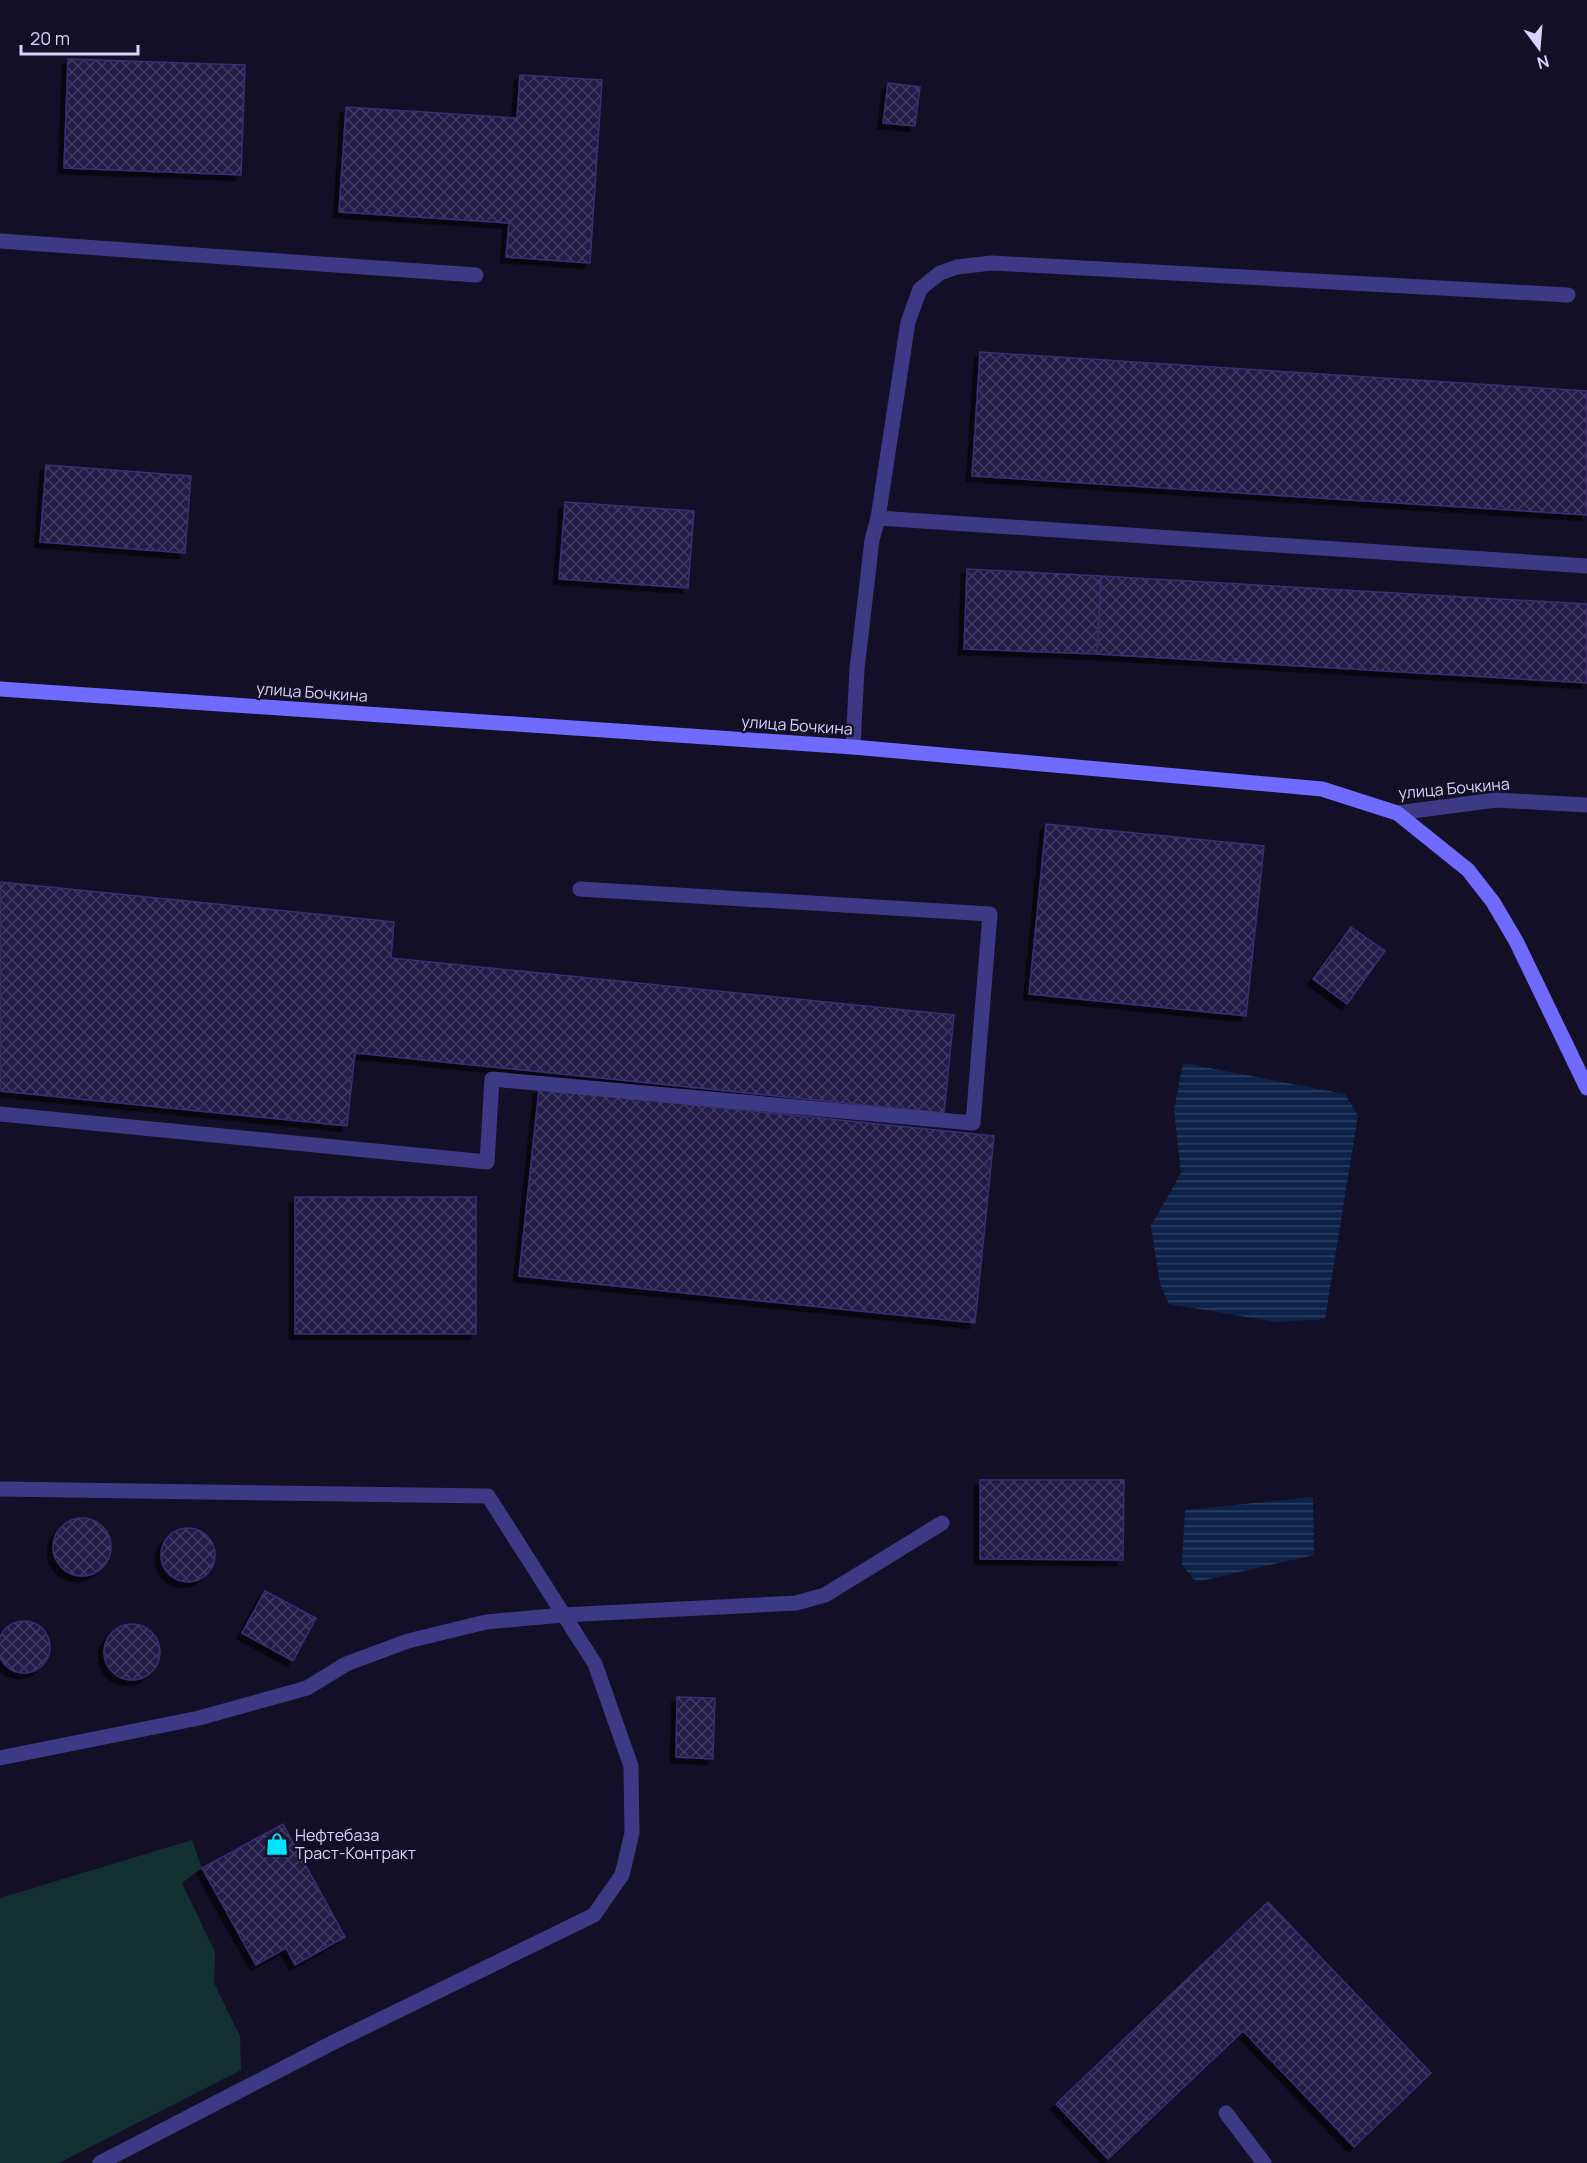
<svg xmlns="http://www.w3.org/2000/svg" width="1587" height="2163" font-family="Manrope,sans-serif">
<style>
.green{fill:#12302f}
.water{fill:url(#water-rules)}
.building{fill:url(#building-cross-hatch);stroke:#3b2d73;stroke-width:1.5;filter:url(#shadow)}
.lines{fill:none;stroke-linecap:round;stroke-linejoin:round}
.lane{stroke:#3d3a85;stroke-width:15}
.street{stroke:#3d3a85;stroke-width:15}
.secondary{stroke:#6f6bff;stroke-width:15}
.labels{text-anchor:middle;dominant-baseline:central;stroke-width:4.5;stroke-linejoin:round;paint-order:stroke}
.street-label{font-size:16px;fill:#d9d4ff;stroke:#130f26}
.poi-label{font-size:16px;fill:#d9d4ff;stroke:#130f26;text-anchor:start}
</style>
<defs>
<pattern id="water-rules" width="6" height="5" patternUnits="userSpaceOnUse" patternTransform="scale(1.5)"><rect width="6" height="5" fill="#0c2248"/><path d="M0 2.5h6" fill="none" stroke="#2f4163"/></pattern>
<pattern id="building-cross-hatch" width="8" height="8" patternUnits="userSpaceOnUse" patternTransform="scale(1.5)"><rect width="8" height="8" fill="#241b47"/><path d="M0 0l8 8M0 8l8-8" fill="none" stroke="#433b63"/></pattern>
<filter id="shadow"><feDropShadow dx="-5.5" dy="5.5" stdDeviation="0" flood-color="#0009"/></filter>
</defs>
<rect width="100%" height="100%" fill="#130f26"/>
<path class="green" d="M192 1840 202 1868 182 1883 215 1952 214 1983 240 2036 241 2070 59 2163H0V1898Z"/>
<path class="water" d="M1183 1063 1345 1094 1358 1116 1325 1319 1277 1322 1169 1304 1160 1284 1151 1226 1181 1173 1174 1110Z
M1313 1497 1314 1555 1196 1582 1182 1565 1185 1510Z"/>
<path class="building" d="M68 59 245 65 241 175 64 168Z
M520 75 602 80 590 263 506 257 509 223 339 212 346 107 517 118Z
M888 83 920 87 915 126 883 123Z
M980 352 1587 391V515L972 476Z
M46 465 191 476 185 553 40 542Z
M565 502 694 511 688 588 559 579Z
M967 569 1101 576 1097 654 964 649Z
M1101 576 1587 604V683L1097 654Z
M1046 824 1264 846 1246 1016 1029 994Z
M0 882 394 922 391 958 954 1015 944 1113 355 1053 347 1126 0 1091Z
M1351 927 1385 951 1347 1004 1313 979Z
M539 1089 994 1136 975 1323 519 1276Z
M295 1197H476V1334H295Z
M980 1480H1124L1123 1560 980 1559Z
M53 1547a29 29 0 1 1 58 0a29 29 0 1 1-58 0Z
M161 1555a27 27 0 1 1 54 0a27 27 0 1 1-54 0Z
M265 1591 316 1618 293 1661 242 1633Z
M-2 1647a26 26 0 1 1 52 0a26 26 0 1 1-52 0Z
M104 1652a28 28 0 1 1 56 0a28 28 0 1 1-56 0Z
M677 1697 715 1698 713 1759 676 1757Z
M283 1824 345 1937 295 1965 286 1948 256 1965 202 1868Z
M1268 1902 1431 2073 1354 2147 1243 2031 1108 2159 1056 2104Z"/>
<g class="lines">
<path class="lane" d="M0 241 476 275
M878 518 1587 566
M853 747 857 669 872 540 878 518 908 322 920 289 940 273 957 267 992 263 1568 295
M0 1114 487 1162 492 1079 973 1123 990 914 580 889
M0 1489 488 1496 595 1664 631 1766 632 1833 622 1875 594 1915 332 2043 100 2163
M0 1758 199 1718 307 1688 346 1664 408 1641 486 1622 563 1615 796 1603 825 1595 942 1523
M1226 2113 1264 2163"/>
<path class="street" d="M1397 813 1496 800 1587 805"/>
<path class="secondary" d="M0 689 853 747 1322 789 1397 813 1468 870 1493 902 1516 941 1587 1088"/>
</g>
<defs>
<g id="shop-bare" transform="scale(1.8)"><path d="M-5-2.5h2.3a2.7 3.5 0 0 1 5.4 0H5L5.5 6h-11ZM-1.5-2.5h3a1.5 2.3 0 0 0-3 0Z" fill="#00e5ff" stroke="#130f26" stroke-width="2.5" paint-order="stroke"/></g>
</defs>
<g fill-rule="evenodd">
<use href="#shop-bare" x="277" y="1844"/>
</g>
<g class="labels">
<g class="street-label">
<text transform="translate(312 692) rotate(4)">улица Бочкина</text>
<text transform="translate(797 725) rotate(4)">улица Бочкина</text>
<text transform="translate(1454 788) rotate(-5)">улица Бочкина</text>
</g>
<g class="poi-label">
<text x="295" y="1835">Нефтебаза<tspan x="295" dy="18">Траст-Контракт</tspan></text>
</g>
</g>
<g transform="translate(1539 48) rotate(164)" stroke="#130f26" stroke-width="4.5" paint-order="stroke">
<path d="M0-4.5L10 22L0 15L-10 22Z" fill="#d9d4ff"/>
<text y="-9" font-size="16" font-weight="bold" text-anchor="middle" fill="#d9d4ff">N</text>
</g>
<path d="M21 45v9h117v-9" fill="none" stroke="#d9d4ff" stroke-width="3"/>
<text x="30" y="45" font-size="18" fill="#d9d4ff" stroke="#130f26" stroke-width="4.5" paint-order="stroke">20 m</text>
</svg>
